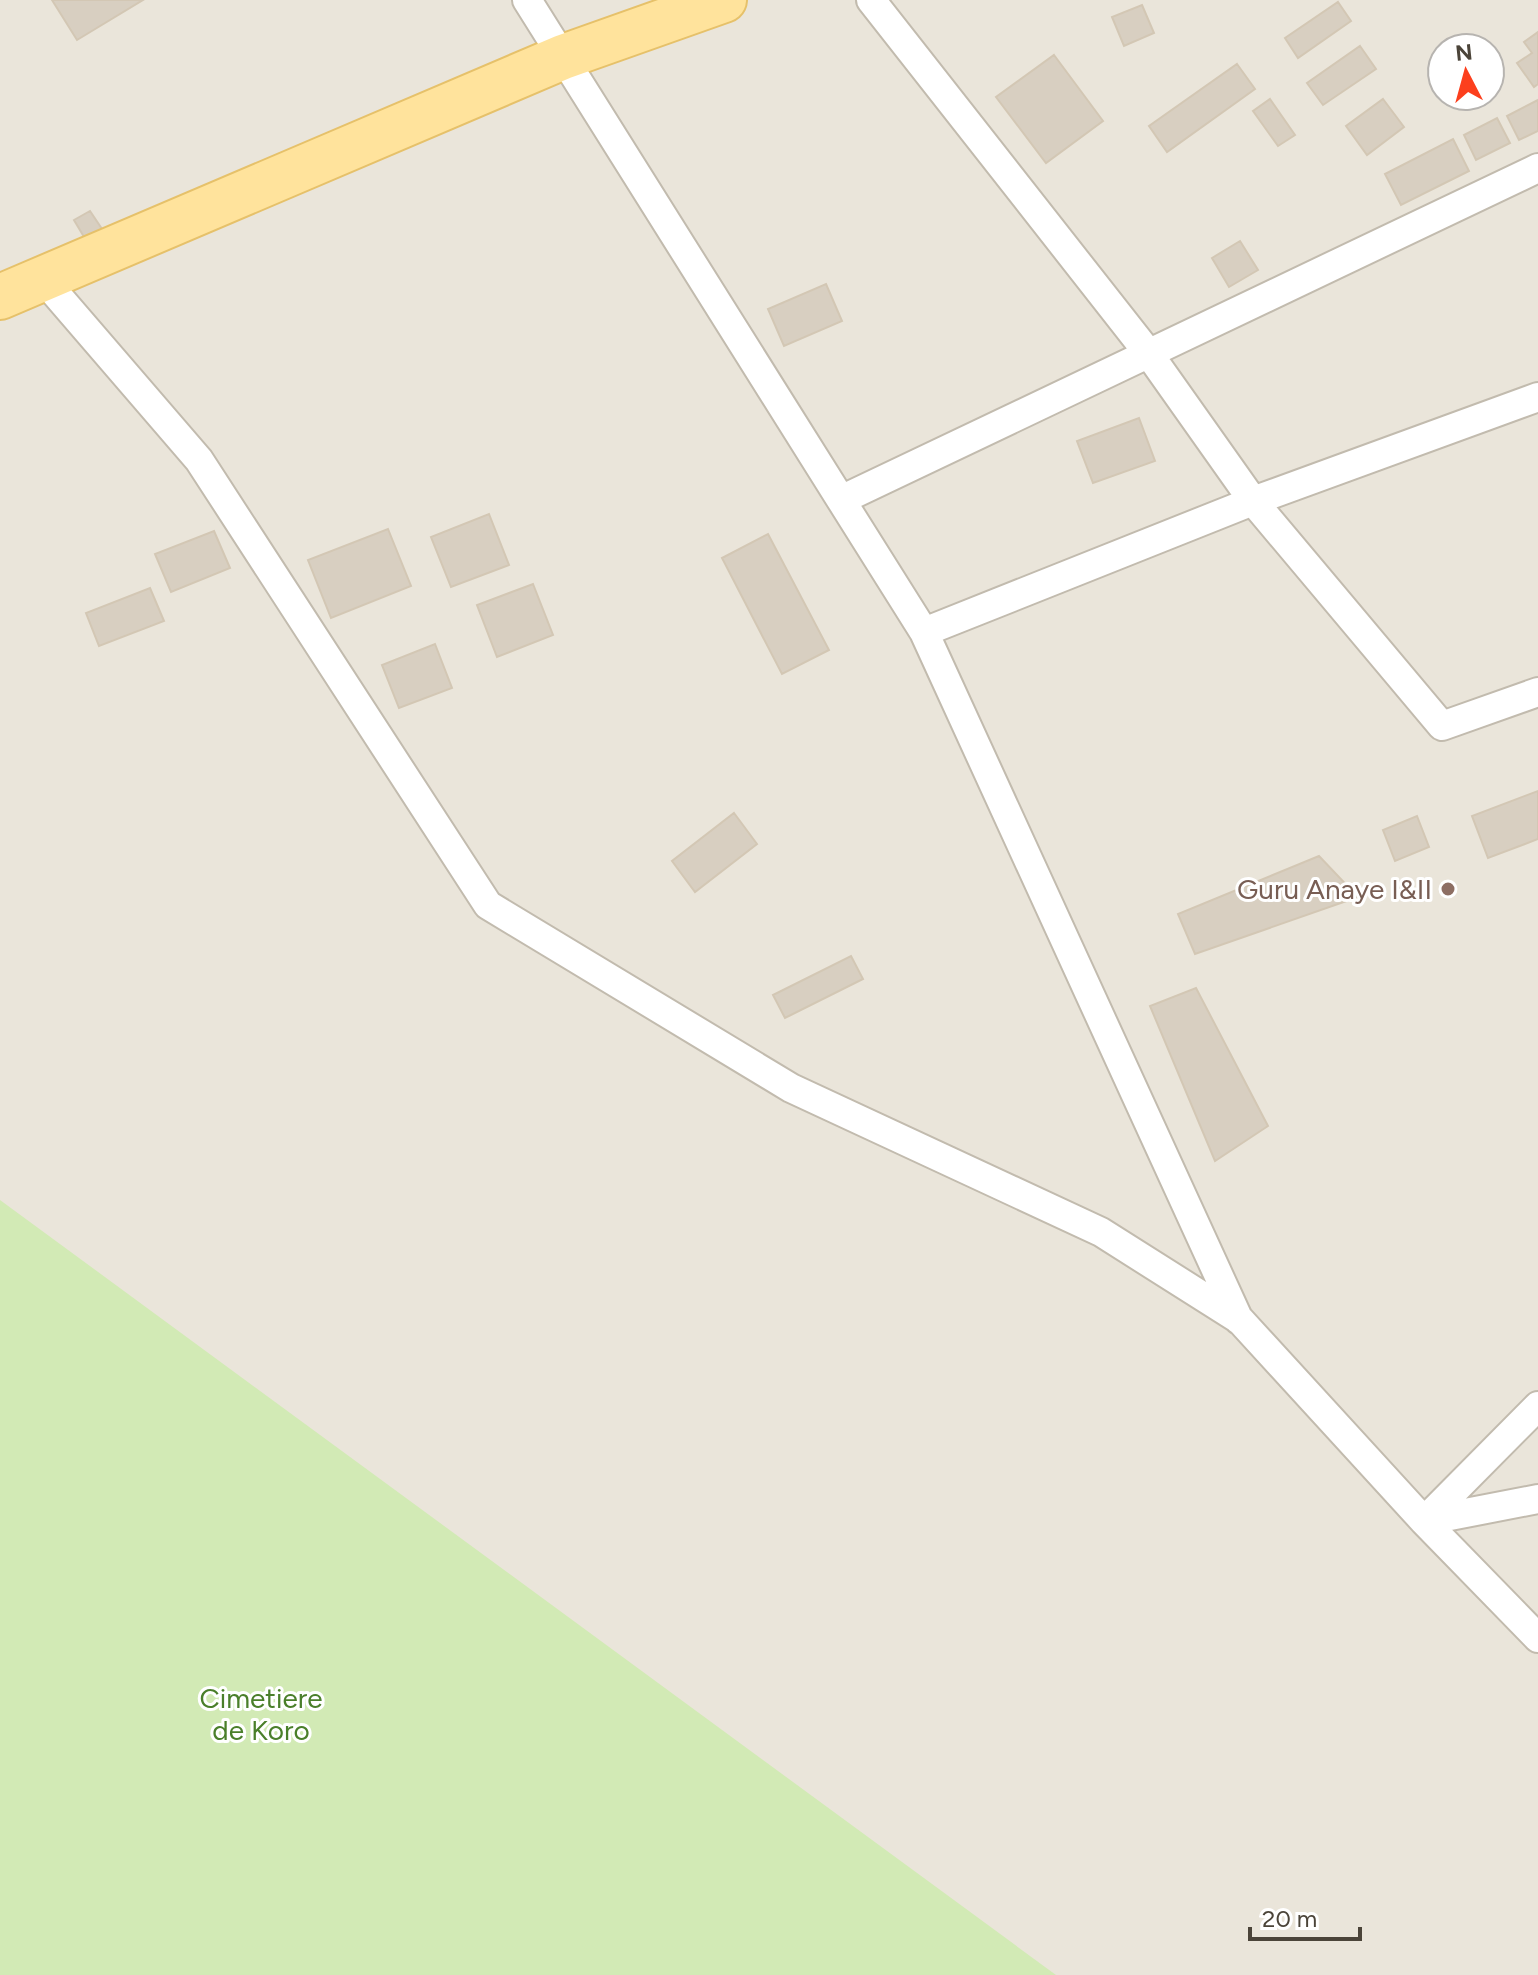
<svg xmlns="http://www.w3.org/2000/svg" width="1538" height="1975" font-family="Figtree,sans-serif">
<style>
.residential{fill:#eae5da;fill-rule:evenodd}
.green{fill:#d2eab5}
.building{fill:#d8cfc1;stroke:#d3c7b4;stroke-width:2}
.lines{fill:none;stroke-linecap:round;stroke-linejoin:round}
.minor-casing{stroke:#c2bbae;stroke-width:32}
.primary-casing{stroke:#e6c16a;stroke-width:48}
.minor{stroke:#fff;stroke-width:28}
.primary{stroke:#ffe39c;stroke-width:44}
.education-dot{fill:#8d6e63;stroke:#fff;stroke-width:3}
.labels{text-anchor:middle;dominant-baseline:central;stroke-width:6;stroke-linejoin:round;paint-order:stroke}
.education-label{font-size:28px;fill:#785e54;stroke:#fff;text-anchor:end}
.park-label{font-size:28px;fill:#4a7f2a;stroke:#fff}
</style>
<rect width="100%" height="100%" fill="#f6f3ec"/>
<path class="residential" d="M0 0H1538V1975H0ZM1442 48H1490V96H1442Z"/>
<path class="green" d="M0 1200 1056 1975H0Z"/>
<path class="building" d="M52 0H143L77 40Z
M1338 2 1351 21 1298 58 1285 38Z
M1142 5 1154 33 1124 46 1112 17Z
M1538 32V84L1534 87 1517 63 1532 53 1524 42Z
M1360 46 1376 69 1323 105 1307 83Z
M1054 55 1103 121 1046 163 996 97Z
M1237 64 1255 89 1167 152 1149 126Z
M1270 99 1295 135 1278 146 1253 111Z
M1383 99 1404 127 1367 155 1346 126Z
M1538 100V131L1519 140 1507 116Z
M1497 118 1510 143 1476 160 1464 135Z
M1453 139 1469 171 1401 205 1385 174Z
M90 211 104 232 87 242 74 220Z
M1240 241 1258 270 1229 287 1212 258Z
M826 284 842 321 784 346 768 309Z
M1139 418 1155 461 1093 483 1077 441Z
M489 514 509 565 451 587 431 537Z
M388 529 411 586 331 618 308 560Z
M214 531 230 568 171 592 155 554Z
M768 534 829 650 782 674 722 558Z
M533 584 553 635 497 657 477 605Z
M150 588 164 621 99 646 86 613Z
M435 644 452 688 399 708 382 665Z
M1538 791V839L1488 858 1472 816Z
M734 813 757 844 695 892 672 861Z
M1417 816 1429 847 1395 861 1383 830Z
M1319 856 1358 897 1195 954 1178 914Z
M851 956 863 979 785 1018 773 995Z
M1196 988 1268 1126 1215 1161 1150 1006Z"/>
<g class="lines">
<g class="minor-casing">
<path id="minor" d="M527 0 841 500 1538 168
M871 0 1149 354 1253 501 1442 726 1538 692
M44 280 199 460 488 905 791 1088 1101 1232 1240 1320 1424 1521 1538 1406
M841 500 924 632 1239 1320
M924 632 1253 501 1538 397
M1424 1521 1538 1638
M1424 1521 1538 1499"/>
</g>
<g class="primary-casing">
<path id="primary" d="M0 297 563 57 724 0"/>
</g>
<use href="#minor" class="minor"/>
<use href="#primary" class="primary"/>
</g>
<circle class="education-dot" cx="1448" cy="889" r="8"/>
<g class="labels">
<g class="education-label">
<text x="1432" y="889">Guru Anaye I&amp;II</text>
</g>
<g class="park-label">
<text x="261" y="1698">Cimetiere<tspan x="261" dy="32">de Koro</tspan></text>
</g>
</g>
<g transform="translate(1466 72) rotate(354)"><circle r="38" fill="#ffffff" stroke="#b7b4b0" stroke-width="2"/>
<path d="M0-6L14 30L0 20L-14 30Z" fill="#fc3f1d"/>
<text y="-12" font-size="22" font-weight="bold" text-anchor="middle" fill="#4b4439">N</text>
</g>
<path d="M1250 1927v12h110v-12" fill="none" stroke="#4b4439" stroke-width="4"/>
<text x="1262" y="1927" font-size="24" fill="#4b4439" stroke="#ffffff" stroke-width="6" paint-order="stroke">20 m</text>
</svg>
